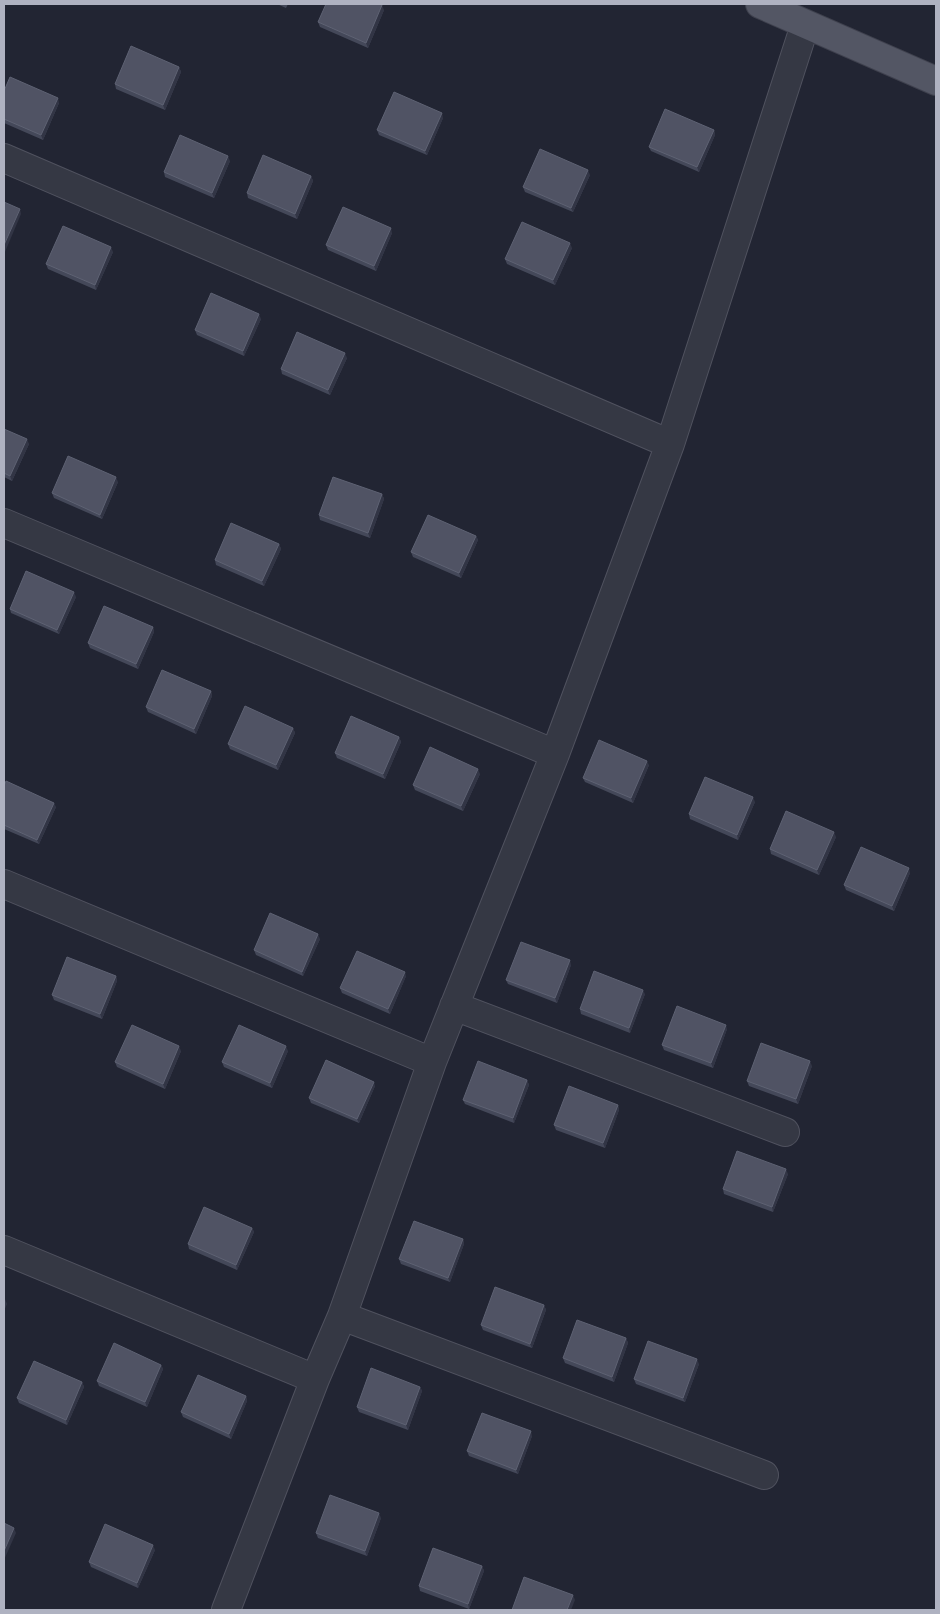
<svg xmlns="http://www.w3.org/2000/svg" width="940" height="1614" font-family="'Public Sans',sans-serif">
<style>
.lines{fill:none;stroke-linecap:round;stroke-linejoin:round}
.minor-casing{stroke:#50525f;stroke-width:30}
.major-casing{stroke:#3f414e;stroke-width:30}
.minor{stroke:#353844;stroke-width:28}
.major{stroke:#535664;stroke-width:28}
.wall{fill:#444859}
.shaded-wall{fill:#323545}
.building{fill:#505364;stroke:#5e6273}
</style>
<rect width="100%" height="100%" fill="#222533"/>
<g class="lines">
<g class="minor-casing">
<path id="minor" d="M4 158 670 444
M4 523 555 754
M4 884 432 1062
M454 1006 785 1132
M4 1250 315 1379
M342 1316 764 1475
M226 1610 315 1379 342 1316 432 1062 555 754 670 444 805 25"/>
</g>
<g class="major-casing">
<path id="major" d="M760 4 936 81"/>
</g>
<use href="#minor" class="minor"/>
<use href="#major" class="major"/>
</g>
<path class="wall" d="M277 4H288L286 8Z
M384 10 368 48 320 27 318 22Z
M179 67 181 72 165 110 116 89 115 84Z
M4 91 59 103 43 140 4 123Z
M443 118 427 155 379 135 377 130Z
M714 130 715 135 699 172 651 151 649 147Z
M230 161 214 198 165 177 164 172Z
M590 175 573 212 525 192 523 187Z
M311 176 313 181 297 219 248 198 247 193Z
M392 233 376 271 328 250 326 245Z
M572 248 555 285 507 264 505 259Z
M113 252 96 290 48 269 46 264Z
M261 319 244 356 197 335 195 330Z
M347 358 330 395 282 374 281 369Z
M4 429 29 444 12 481 4 477Z
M118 482 102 519 54 498 52 493Z
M382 494 384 499 370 538 320 520 319 515Z
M476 536 478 540 461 578 413 557 411 552Z
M279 544 281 549 264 586 216 565 215 560Z
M76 597 59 634 11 613 10 609Z
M153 627 154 632 138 669 90 648 88 643Z
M211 691 212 696 196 734 148 712 146 707Z
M293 728 295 733 278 770 230 749 228 744Z
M399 737 401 742 385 779 337 758 335 753Z
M649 765 633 803 585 782 583 778Z
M480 774 463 811 415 790 413 785Z
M4 786 56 807 39 844 4 829Z
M755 802 738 840 690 819 689 814Z
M836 837 819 875 771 854 770 849Z
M910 873 894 911 846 890 844 885Z
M320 939 303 976 256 955 254 950Z
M571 965 557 1003 508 984 506 980Z
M116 976 117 981 102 1019 54 1000 52 995Z
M406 976 390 1014 342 993 340 988Z
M645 994 630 1033 581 1014 580 1009Z
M727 1029 713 1068 664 1050 662 1045Z
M181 1051 165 1089 117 1067 115 1062Z
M288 1051 272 1088 224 1067 222 1062Z
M812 1066 798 1104 749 1086 747 1081Z
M527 1080 529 1085 514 1123 465 1104 463 1100Z
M375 1086 359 1123 311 1103 309 1098Z
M618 1105 619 1110 605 1148 556 1130 554 1125Z
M788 1174 773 1212 724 1194 723 1189Z
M252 1228 254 1232 237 1270 189 1249 188 1244Z
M463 1239 464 1244 450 1282 401 1264 399 1259Z
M544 1305 546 1310 532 1348 483 1330 481 1325Z
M626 1338 628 1343 614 1382 565 1363 563 1358Z
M699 1364 685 1402 636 1384 634 1379Z
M161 1365 163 1369 147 1407 99 1386 97 1381Z
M82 1382 84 1387 67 1425 19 1403 17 1398Z
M420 1387 422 1391 408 1430 359 1412 357 1407Z
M246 1396 247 1401 231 1439 183 1417 181 1412Z
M532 1436 518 1474 469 1456 467 1451Z
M381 1518 367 1556 318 1538 316 1533Z
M155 1550 138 1588 91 1567 89 1562Z
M482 1566 484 1571 469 1609 420 1591 419 1586Z"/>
<path class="shaded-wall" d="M382 5 384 10 368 48 366 43Z
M179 67 181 72 165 110 163 105Z
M58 98 59 103 43 140 41 135Z
M442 113 443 118 427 155 425 151Z
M714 130 715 135 699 172 697 167Z
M228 156 230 161 214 198 212 193Z
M588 170 590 175 573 212 571 208Z
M311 176 313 181 297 219 295 214Z
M20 209 21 214 5 252 4 245Z
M391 228 392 233 376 271 374 266Z
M570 243 572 248 555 285 553 280Z
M111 247 113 252 96 290 95 285Z
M259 314 261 319 244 356 243 351Z
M345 353 347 358 330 395 328 390Z
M27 439 29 444 12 481 10 476Z
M116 477 118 482 102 519 100 515Z
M382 494 384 499 370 538 368 533Z
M476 536 478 540 461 578 459 573Z
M279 544 281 549 264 586 262 581Z
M74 592 76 597 59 634 57 630Z
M153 627 154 632 138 669 136 664Z
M211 691 212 696 196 734 194 729Z
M293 728 295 733 278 770 276 765Z
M399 737 401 742 385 779 383 774Z
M647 761 649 765 633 803 631 798Z
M478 769 480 774 463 811 461 806Z
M753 797 755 802 738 840 737 835Z
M54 803 56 807 39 844 37 840Z
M834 832 836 837 819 875 817 870Z
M909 868 910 873 894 911 892 906Z
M318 934 320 939 303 976 302 972Z
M570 960 571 965 557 1003 555 998Z
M405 972 406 976 390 1014 388 1009Z
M116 976 117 981 102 1019 100 1014Z
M643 990 645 994 630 1033 629 1028Z
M726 1025 727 1029 713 1068 711 1063Z
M179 1046 181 1051 165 1089 163 1084Z
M286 1046 288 1051 272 1088 270 1083Z
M810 1061 812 1066 798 1104 796 1099Z
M527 1080 529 1085 514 1123 513 1118Z
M374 1082 375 1086 359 1123 357 1119Z
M618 1105 619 1110 605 1148 603 1143Z
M786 1169 788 1174 773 1212 772 1207Z
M252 1228 254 1232 237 1270 236 1265Z
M463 1239 464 1244 450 1282 448 1278Z
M5 1299 7 1304 4 1311V1303Z
M544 1305 546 1310 532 1348 530 1344Z
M626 1338 628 1343 614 1382 612 1377Z
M697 1359 699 1364 685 1402 683 1398Z
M161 1365 163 1369 147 1407 145 1402Z
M82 1382 84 1387 67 1425 66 1420Z
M420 1387 422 1391 408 1430 406 1425Z
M246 1396 247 1401 231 1439 229 1434Z
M531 1431 532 1436 518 1474 516 1470Z
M379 1513 381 1518 367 1556 365 1551Z
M14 1528 16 1533 4 1560V1551Z
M153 1545 155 1550 138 1588 137 1583Z
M482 1566 484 1571 469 1609 468 1604Z
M573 1595 575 1600 571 1610H567Z"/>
<path class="building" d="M326 4H379L382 5 366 43 318 22Z
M131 46 179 67 163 105 115 84Z
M10 77 58 98 41 135 4 119V91Z
M394 92 442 113 425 151 377 130Z
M665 109 714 130 697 167 649 147Z
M180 135 228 156 212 193 164 172Z
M540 149 588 170 571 208 523 187Z
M263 155 311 176 295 214 247 193Z
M4 202 20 209 4 245Z
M343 207 391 228 374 266 326 245Z
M522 222 570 243 553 280 505 259Z
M63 226 111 247 95 285 46 264Z
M211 293 259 314 243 351 195 330Z
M297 332 345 353 328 390 281 369Z
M4 429 27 439 10 476 4 473Z
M68 456 116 477 100 515 52 493Z
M333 477 382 494 368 533 319 515Z
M428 515 476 536 459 573 411 552Z
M231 523 279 544 262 581 215 560Z
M26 571 74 592 57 630 10 609Z
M104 606 153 627 136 664 88 643Z
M162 670 211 691 194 729 146 707Z
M245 706 293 728 276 765 228 744Z
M351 716 399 737 383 774 335 753Z
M599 740 647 761 631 798 583 778Z
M430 747 478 769 461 806 413 785Z
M705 777 753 797 737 835 689 814Z
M6 781 54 803 37 840 4 825V786Z
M786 811 834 832 817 870 770 849Z
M861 847 909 868 892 906 844 885Z
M270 913 318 934 302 972 254 950Z
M521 942 570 960 555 998 506 980Z
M357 951 405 972 388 1009 340 988Z
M67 957 116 976 100 1014 52 995Z
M594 971 643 990 629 1028 580 1009Z
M677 1006 726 1025 711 1063 662 1045Z
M132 1025 179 1046 163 1084 115 1062Z
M239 1025 286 1046 270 1083 222 1062Z
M761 1043 810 1061 796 1099 747 1081Z
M326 1060 374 1082 357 1119 309 1098Z
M478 1061 527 1080 513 1118 463 1100Z
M569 1086 618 1105 603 1143 554 1125Z
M737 1151 786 1169 772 1207 723 1189Z
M204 1207 252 1228 236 1265 188 1244Z
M414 1221 463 1239 448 1278 399 1259Z
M495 1287 544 1305 530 1344 481 1325Z
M577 1320 626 1338 612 1377 563 1358Z
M648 1341 697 1359 683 1398 634 1379Z
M114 1343 161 1365 145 1402 97 1381Z
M34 1361 82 1382 66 1420 17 1398Z
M371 1368 420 1387 406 1425 357 1407Z
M198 1375 246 1396 229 1434 181 1412Z
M482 1413 531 1431 516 1470 467 1451Z
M330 1495 379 1513 365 1551 316 1533Z
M4 1523 14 1528 4 1551Z
M105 1524 153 1545 137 1583 89 1562Z
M433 1548 482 1566 468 1604 419 1586Z
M524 1577 573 1595 567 1610H512Z"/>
<rect width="940" height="1614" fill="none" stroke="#afb2c1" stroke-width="10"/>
</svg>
